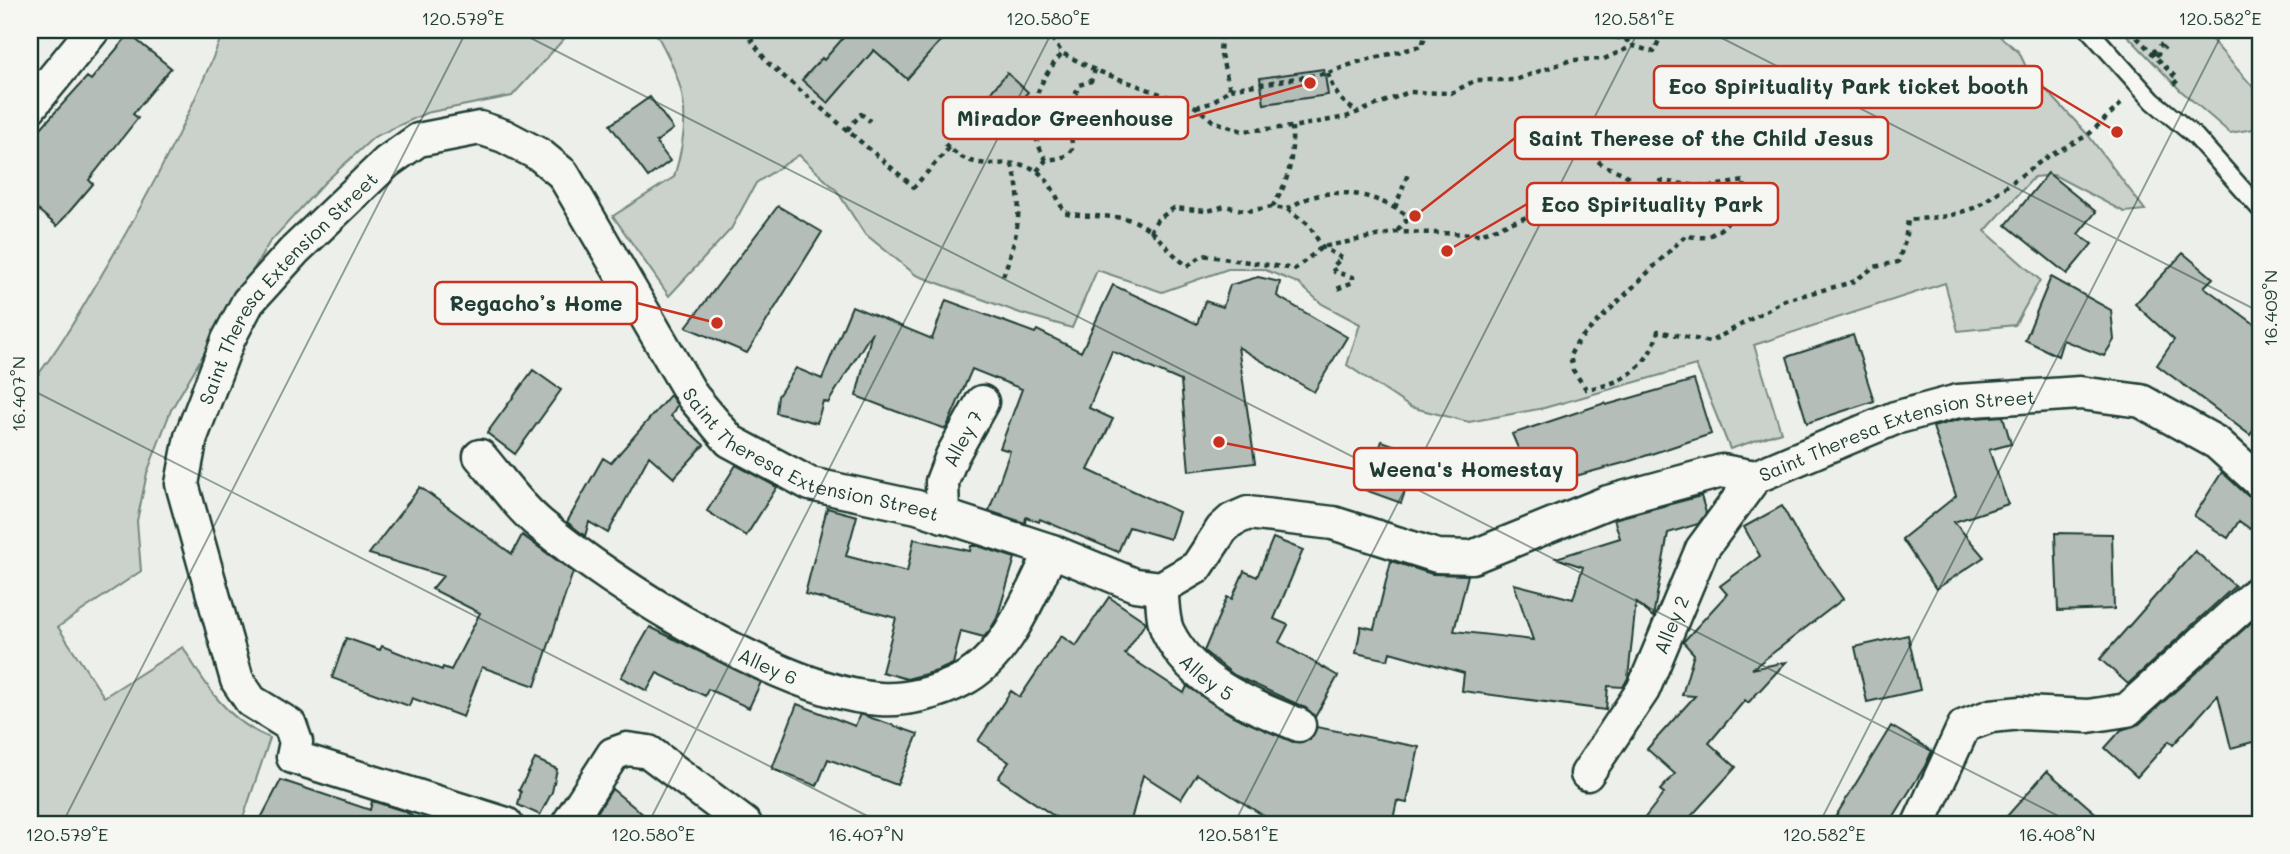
<svg xmlns="http://www.w3.org/2000/svg" width="2290" height="854" font-family="Mali,sans-serif">
<style>
.green{fill:#cbd2cc;stroke:#758880;stroke-width:2}
.building{fill:#b4bdb8;stroke:#1f3d34;stroke-width:2}
.lines{fill:none;stroke-linecap:round;stroke-linejoin:round}
.lane-casing{stroke:#1f3d34;stroke-width:21}
.street-casing{stroke:#1f3d34;stroke-width:37}
.path{stroke:#1f3d34;stroke-width:4.5;stroke-dasharray:5 5;stroke-linecap:butt}
.lane{stroke:#f6f6f2;stroke-width:16}
.street{stroke:#f6f6f2;stroke-width:32}
.ticks{fill:none;stroke:#1f3d34;stroke-width:2;stroke-opacity:0.45}
.labels{text-anchor:middle;dominant-baseline:central;stroke-width:5;stroke-linejoin:round;paint-order:stroke}
.street-label{font-size:19px;fill:#1f3d34;stroke:#f6f6f2}
.leader{fill:none;stroke:#c8321e;stroke-width:2.5}
.callout-dot{fill:#c8321e;stroke:#f6f6f2;stroke-width:2.5}
.callout{fill:#f6f6f2;stroke:#c8321e;stroke-width:2.5}
.callout-label{font-size:21px;text-anchor:middle;font-weight:bold;fill:#1f3d34}
.neatline{fill:none;stroke:#1f3d34;stroke-width:2.5}
.ticks-label{font-size:18px;text-anchor:middle;fill:#1f3d34}
</style>
<rect width="100%" height="100%" fill="#edefea"/>
<filter id="ink" filterUnits="userSpaceOnUse"><feTurbulence type="fractalNoise" baseFrequency=".0143" numOctaves="2"/><feDisplacementMap in="SourceGraphic" scale="14" xChannelSelector="R" yChannelSelector="G"/><feConvolveMatrix kernelMatrix="1 2 1 2 8 2 1 2 1" color-interpolation-filters="sRGB"/></filter>
<g filter="url(#ink)">
<path class="green" d="M224 30H572L512 96 426 113 374 137 324 183 269 243 171 410 147 473 137 521 141 571 58 627 104 697 183 647C205 685 228 722 270 738L241 824H30V385C59 349 82 309 105 269 152 190 191 115 224 30Z
M654 30H1992L2019 52 2033 82 2041 84 2088 135 2145 210 2124 212 2054 175 2034 177 1985 231 2040 280 2015 325 1958 331 1945 283 1754 345 1781 432 1730 449 1696 365 1544 408 1469 422 1410 407 1347 365 1360 324 1322 304 1298 283 1263 269H1228L1162 292 1097 270 1072 328 1020 313 916 275 864 233 837 191 799 155 756 183 731 229 669 296 613 216 674 177C693 116 686 84 654 30Z
M2122 30H2203L2260 95V128L2230 133 2180 90Z"/>
<path class="building" d="M850 30H950L907 79 874 50 828 103 802 80 822 58 824 60Z
M129 34 171 68 133 114 138 118 89 180 93 184 57 226 30 203V140L87 77 91 80Z
M1324 69 1328 95 1264 104 1260 78Z
M1007 73 1028 92 1006 117 985 99Z
M650 97 673 129 656 142 670 161 648 177 610 125Z
M2048 173 2096 212 2078 234 2092 244 2067 274 2006 225Z
M778 206 822 232 747 353 686 327Z
M2183 253 2213 278 2204 287 2260 328V421L2250 435 2157 365 2174 340 2135 304Z
M1258 277 1280 282 1277 296 1347 337 1314 392 1238 347 1255 463 1189 471 1181 381 1112 351 1089 408 1113 419 1088 470 1179 512 1170 539 1129 527 1118 552 1040 519 1039 522 1026 517 1025 523 989 511 1010 451 1000 448 1022 389 972 369 946 429 895 411 856 396 872 332 828 403 823 401 817 423 776 413 778 396 796 368 822 379 852 306 932 339 946 300 1035 333 1037 330 1081 352 1113 285 1197 324 1205 301 1223 307 1230 285Z
M2051 277 2111 310 2114 340 2104 356 2063 340 2058 356 2025 340Z
M1853 335 1874 401 1807 423 1787 357Z
M533 370 561 390 515 454 487 433Z
M1694 380 1711 434 1627 462 1535 487 1512 434 1605 403 1606 405Z
M670 395 677 405 671 416 704 445 674 478 649 456 608 533 589 522 585 536 567 522 603 458 611 463Z
M2003 416 2011 444 1989 450 2008 504 1954 522 1984 557 1936 589 1902 539 1956 496 1933 427 1961 419Z
M1382 441 1418 454 1401 503 1365 490Z
M736 465 777 487 746 536 707 511Z
M2222 472 2248 496 2260 500V536L2239 521 2228 538 2194 516Z
M420 487 512 554 522 535 573 572 535 686 482 667 463 717 412 698 409 706 332 678 346 638 380 650 382 646 442 670 443 667 451 670 480 613 432 589 443 576 369 554Z
M1701 496 1706 513 1698 524 1668 533 1653 617 1636 602 1628 678 1623 687 1608 686 1606 710 1462 691 1464 673 1390 652 1388 660 1356 653 1361 626 1374 629 1391 561 1432 574 1468 575 1454 631 1533 640 1514 584 1573 599 1583 567 1556 558 1620 538 1614 519Z
M1782 506 1799 537 1843 599 1752 669 1786 662 1748 703 1745 700 1709 743 1736 767 1684 824H1640L1664 793 1660 790 1675 774 1647 749 1695 696 1682 695 1694 654 1683 642 1727 594 1720 586 1760 556 1744 527Z
M827 508 857 516 846 556 907 572 914 539 970 551 971 546H978L1015 558 997 618 990 630 984 637 961 631 953 664 937 671 907 679 882 672 896 618 805 594Z
M2055 533 2112 534 2114 609 2058 611Z
M1273 538 1303 550 1274 619 1288 625 1279 642 1338 676 1315 717 1306 708 1234 675 1204 651 1227 597 1232 599 1244 571 1257 577Z
M2195 551 2235 586 2128 684 2100 659Z
M1109 597 1146 622 1125 654 1184 693 1187 686 1233 716 1293 742 1310 740 1317 727 1419 747 1407 803 1397 801 1392 824H1277L1197 774 1181 799 1143 775 1130 824H1080L1057 818 998 778 1009 762 978 741 1011 691 1020 697 1061 636 1076 646Z
M2255 619 2258 623 2253 627 2260 655V740L2231 748 2218 695 2173 745 2169 741 2137 777 2105 748 2121 730 2139 724Z
M650 627 761 682 749 708 708 689 705 696 657 673 647 691 621 677Z
M1908 635 1920 690 1867 702 1855 647Z
M797 704 855 726 860 714 918 734 897 785 828 759 817 786 772 769Z
M1891 726 1932 751 1925 766 1889 824H1831Z
M535 759 557 769 552 792 540 815 518 805 521 792 519 790Z
M2047 771 2108 824H2000Z
M281 780 370 810 372 801 404 811 425 824H258Z
M612 789 655 824H590Z"/>
<g class="lines">
<g class="lane-casing">
<path id="lane" d="M2089 30 2153 101 2196 137 2260 209"/>
</g>
<g class="street-casing">
<g id="street">
<path d="M30 107 93 30"/>
<path id="s1" d="M480 456C499 478 517 505 540 524 614 586 784 693 880 699 906 701 940 692 962 680 1008 657 1030 593 1052 551"/>
<path id="s2" d="M943 516 942 482 952 456 982 402"/>
<path id="s3" d="M1161 588C1163 601 1162 620 1168 632 1193 683 1249 705 1299 725"/>
<path id="s4" d="M1587 774 1643 690 1702 549 1755 477"/>
<path id="s5" d="M506 824 293 757 296 742 290 725 251 701 237 680 182 484 191 437 228 340 248 302 294 251 387 162 418 140 480 128 504 136 540 155 563 174 693 397 730 441 810 484 917 507 1052 551 1135 585 1161 588 1197 567 1222 529 1232 520 1248 513 1333 523 1437 556 1472 557 1608 502 1722 471 1755 477 1895 418 1958 401 2080 393 2141 401 2217 443 2260 482"/>
<path d="M568 824 613 754 627 749 649 752 745 824"/>
<path d="M1919 824 1964 726 1991 716 2021 713 2088 716 2127 710 2260 590"/>
</g>
</g>
<path class="path" d="M744 30 768 63 914 187 949 148
M1046 30 1062 53 1095 70 1196 107 1213 121 1242 131 1292 127 1346 117 1409 92 1451 93 1476 80H1515L1571 60 1604 59 1633 46 1654 52 1663 30
M1283 30 1293 34 1333 30
M1576 30 1625 39 1633 46
M2130 30 2178 80 2170 87
M958 31 960 30
M751 39 759 30
M2152 53 2162 44
M2156 56 2165 47
M1328 73C1332 91 1342 103 1358 112
M1230 89 1328 73 1358 62 1422 46 1427 30
M1196 107 1211 103 1230 89 1220 51 1222 30
M847 130 861 114 870 121
M945 144C980 180 1008 152 1037 171 1050 180 1058 199 1064 212 1087 219 1110 213 1134 221 1156 229 1169 254 1188 266L1203 255 1295 269 1322 247 1397 232 1480 234 1631 179
M1592 153C1602 171 1618 167 1631 179 1638 185 1640 190 1649 194L1658 191 1660 181 1706 187 1745 181C1743 203 1731 227 1708 236 1702 239 1692 236 1685 236L1579 340 1570 355 1573 370 1586 389C1621 385 1650 367 1658 331L1710 342 1785 300 1853 282 1874 267 1898 262 1905 241 1908 220 1949 216 1977 207 2047 157 2088 135 2124 101
M1046 160C1022 119 1034 87 1062 53
M1037 171 1046 160C1086 156 1068 144 1069 118 1069 106 1075 96 1079 85L1091 81 1095 70
M1272 207C1290 181 1293 158 1292 127
M1395 208 1409 171
M1287 209C1326 184 1367 190 1405 214L1406 222 1397 231
M1150 232 1157 220 1174 208 1208 211 1225 206 1247 211 1272 207 1287 209 1309 225 1322 247 1342 258 1332 267 1335 272 1353 277V282L1337 289
M1003 276C1017 239 1025 205 1012 165"/>
<use href="#lane" class="lane"/>
<use href="#street" class="street"/>
</g>
</g>
<path class="ticks" d="M515 30 2074 824M1706 30 2260 312M30 389 883 824M62 824 467 30M648 824 1053 30M1234 824 1639 30M1819 824 2224 30"/>
<g class="labels">
<g class="street-label">
<text stroke="none"><textPath href="#s5" startOffset="760">Saint Theresa Extension Street</textPath></text>
<text stroke="none"><textPath href="#s5" startOffset="2690">Saint Theresa Extension Street</textPath></text>
<text stroke="none"><textPath href="#s2" startOffset="82">Alley 7</textPath></text>
<text stroke="none"><textPath href="#s5" startOffset="1514">Saint Theresa Extension Street</textPath></text>
<text stroke="none"><textPath href="#s4" startOffset="172">Alley 2</textPath></text>
<text stroke="none"><textPath href="#s1" startOffset="360">Alley 6</textPath></text>
<text stroke="none"><textPath href="#s3" startOffset="105">Alley 5</textPath></text>
</g>
</g>
<path class="leader" d="M2117 132L2042 87M1310 83L1188 118M1415 216L1515 138M1447 251L1527 204M717 323L637 303M1219 442L1354 469"/>
<g class="callout-dot">
<circle cx="2117" cy="132" r="7"/>
<circle cx="1310" cy="83" r="7"/>
<circle cx="1415" cy="216" r="7"/>
<circle cx="1447" cy="251" r="7"/>
<circle cx="717" cy="323" r="7"/>
<circle cx="1219" cy="442" r="7"/>
</g>
<g class="callout">
<rect x="1654" y="66" width="388" height="42" rx="7"/>
<rect x="943" y="97" width="245" height="42" rx="7"/>
<rect x="1515" y="117" width="373" height="42" rx="7"/>
<rect x="1527" y="183" width="251" height="42" rx="7"/>
<rect x="435" y="282" width="202" height="42" rx="7"/>
<rect x="1354" y="448" width="223" height="42" rx="7"/>
</g>
<g class="callout-label">
<text x="1848" y="94">Eco Spirituality Park ticket booth</text>
<text x="1065" y="126">Mirador Greenhouse</text>
<text x="1701" y="146">Saint Therese of the Child Jesus</text>
<text x="1652" y="212">Eco Spirituality Park</text>
<text x="536" y="311">Regacho’s Home</text>
<text x="1466" y="477">Weena's Homestay</text>
</g>
<rect width="2290" height="854" fill="none" stroke="#f6f6f2" stroke-width="77"/>
<rect x="38" y="38" width="2214" height="778" class="neatline"/>
<g class="ticks-label">
<text x="463" y="25">120.579°E</text>
<text x="1048" y="25">120.580°E</text>
<text x="1634" y="25">120.581°E</text>
<text x="2220" y="25">120.582°E</text>
<text transform="translate(2271 308) rotate(-90)" y="6">16.409°N</text>
<text transform="translate(19 394) rotate(-90)" y="6">16.407°N</text>
<text x="67" y="841">120.579°E</text>
<text x="653" y="841">120.580°E</text>
<text x="866" y="841">16.407°N</text>
<text x="1238" y="841">120.581°E</text>
<text x="1824" y="841">120.582°E</text>
<text x="2057" y="841">16.408°N</text>
</g>
</svg>
